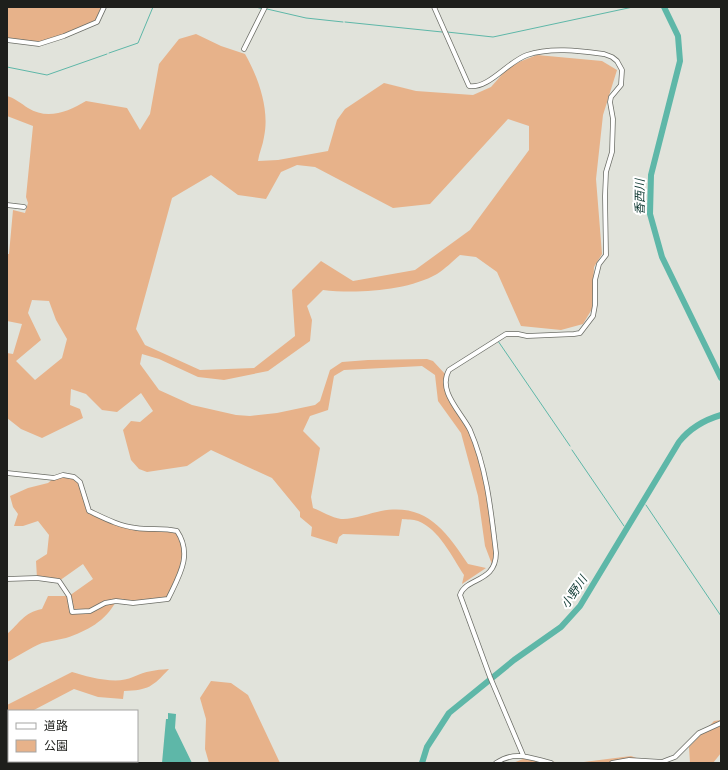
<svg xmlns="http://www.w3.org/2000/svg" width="728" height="770" font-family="'Varela Round','Noto Sans JP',sans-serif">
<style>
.green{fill:#e7b28a;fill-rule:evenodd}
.water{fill:#5eb7a8}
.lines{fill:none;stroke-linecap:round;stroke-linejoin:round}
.stream{stroke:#5eb7a8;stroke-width:1}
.river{stroke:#5eb7a8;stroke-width:6}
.minor-casing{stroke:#6c6e67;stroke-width:5.5}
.minor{stroke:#fff;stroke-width:4}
.labels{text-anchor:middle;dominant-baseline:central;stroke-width:4;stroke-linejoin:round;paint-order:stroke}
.water-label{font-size:12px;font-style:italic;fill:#113b34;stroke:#fff}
</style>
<rect width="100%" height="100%" fill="#e1e3db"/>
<path class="green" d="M7 7H104L97 22 39 44 7 40Z
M196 34 221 46 245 54C258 77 270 109 264 137 263 145 259 153 258 161L278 160 328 151 337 120 345 109 384 83 416 91 473 95 491 87 506 70 519 62 537 55 602 61 617 70 603 115 596 179 602 254 594 267 592 309 583 324 561 330 521 326 497 272 476 257 460 255C453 261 445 269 437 274 407 291 356 294 323 290L307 306 312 320 310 341 268 371 224 380 198 377 159 359 142 354 140 364 159 390 192 405 236 415 250 416 277 413 315 405 320 401 330 370 342 362 368 360 427 359 433 361 446 375V387L469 428 483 469 496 553 493 567 485 546 478 496 461 433 438 401 435 375 422 366 344 370 334 376 328 410 310 416 303 431 320 448 311 497 313 508C321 511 332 518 341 519 352 520 370 513 381 511 426 503 445 530 468 564L486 568 462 584 464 575C452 557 439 529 418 521 413 519 407 520 402 519L399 536 343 534 339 537 337 544 311 536 312 527 300 517V512L272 478 211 450 187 466 147 472 139 469 131 460 123 430 131 421 140 422 153 411 141 393 117 412 102 410 86 394 71 389 70 405 80 409 83 418 42 438 21 429 7 418V353L13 354 22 324 7 321V254H9L13 210 25 213 28 203 26 197 33 126 7 116V96C13 97 22 104 28 108 47 120 68 112 86 101L127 108 140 130 150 114 159 64 179 39ZM508 119 529 126V150L470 230 415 270 353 281 321 261 292 290 295 336 254 368 200 370 145 345 136 329 172 198 211 175 238 195 266 199 281 172 297 165 315 167 393 208 430 204ZM32 300 49 301 56 320 67 339 62 358 35 380 16 361 41 340 28 313Z
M69 475 80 482 89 510 124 526 177 531C192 555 178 576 168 599L152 602 116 601C106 621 87 631 66 638 58 640 50 641 42 643 30 648 18 656 7 662V634C20 623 23 613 42 609L48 596H69L93 579 83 564 59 581 37 578 36 561 47 554 49 535 38 521 23 526H14L18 514 13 507 10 496 28 488 48 483 55 477Z
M169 669C152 687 149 690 124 691L123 699 98 697 74 689 32 711H9V740L7 741V705L72 672C88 677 117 685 133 677 147 671 154 670 169 669Z
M211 681 231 683 248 695 280 763H209L205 749 206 719 200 698Z
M721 720V753L713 763H690L689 747 714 721Z
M631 756 650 763H576Z
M523 759 567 763H513Z"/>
<path class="water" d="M168 713 176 714 175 728 192 763H162L166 719H168Z"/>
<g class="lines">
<path class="stream" d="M256 7 263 9
M267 9 306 18 343 22
M345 22 442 32
M447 32 493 37 633 7
M109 53 138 43 153 7
M7 67 47 75 107 54
M498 341 570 446
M572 450 624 526
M643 501 644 503
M646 505 721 616
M626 529 627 530"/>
<path class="river" d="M664 7 678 36 680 61 651 175 650 214 662 257 721 378
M422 763 427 747 449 713 514 660 561 627 580 606 679 442C690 428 704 420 721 415"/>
<g class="minor-casing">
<path id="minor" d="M434 7 469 86C489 89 507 62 527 55 551 47 580 51 604 54L612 57 617 61 622 70 621 85 611 97 610 102 613 119 612 152 606 172 605 196 606 255 599 264 595 280V305L593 316 580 333 574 334 527 336 518 334H506L449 370C437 391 461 412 470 430 487 469 491 511 496 553 496 583 466 577 460 595L490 677 523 755
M7 40 39 44 64 36 97 22 104 7
M244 49 265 7
M7 205 24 207
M7 473 54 478 63 475 74 477 80 482 89 511C104 518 119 526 136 528 150 530 163 528 177 531 193 555 179 576 168 599L133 603 116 601 105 603 90 611 72 612 69 596 59 581 37 578 7 579
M496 763C515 750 531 758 551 763
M612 763 629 760 662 762 667 760 675 757 699 733 721 723"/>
</g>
<use href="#minor" class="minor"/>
</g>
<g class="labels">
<g class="water-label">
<text transform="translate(640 197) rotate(-90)">香西川</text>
<text transform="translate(574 592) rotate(-56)">小野川</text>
</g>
</g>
<rect width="728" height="770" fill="none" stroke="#1e1f1c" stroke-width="16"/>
<rect x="8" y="710" width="130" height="52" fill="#ffffff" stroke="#a5a5a4"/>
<rect x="16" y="723" width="20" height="6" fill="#ffffff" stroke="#a5a5a4"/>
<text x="44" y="730" font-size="12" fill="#1e1f1c">道路</text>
<rect x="16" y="740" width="20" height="12" fill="#e7b28a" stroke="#a5a5a4"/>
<text x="44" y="750" font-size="12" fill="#1e1f1c">公園</text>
</svg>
